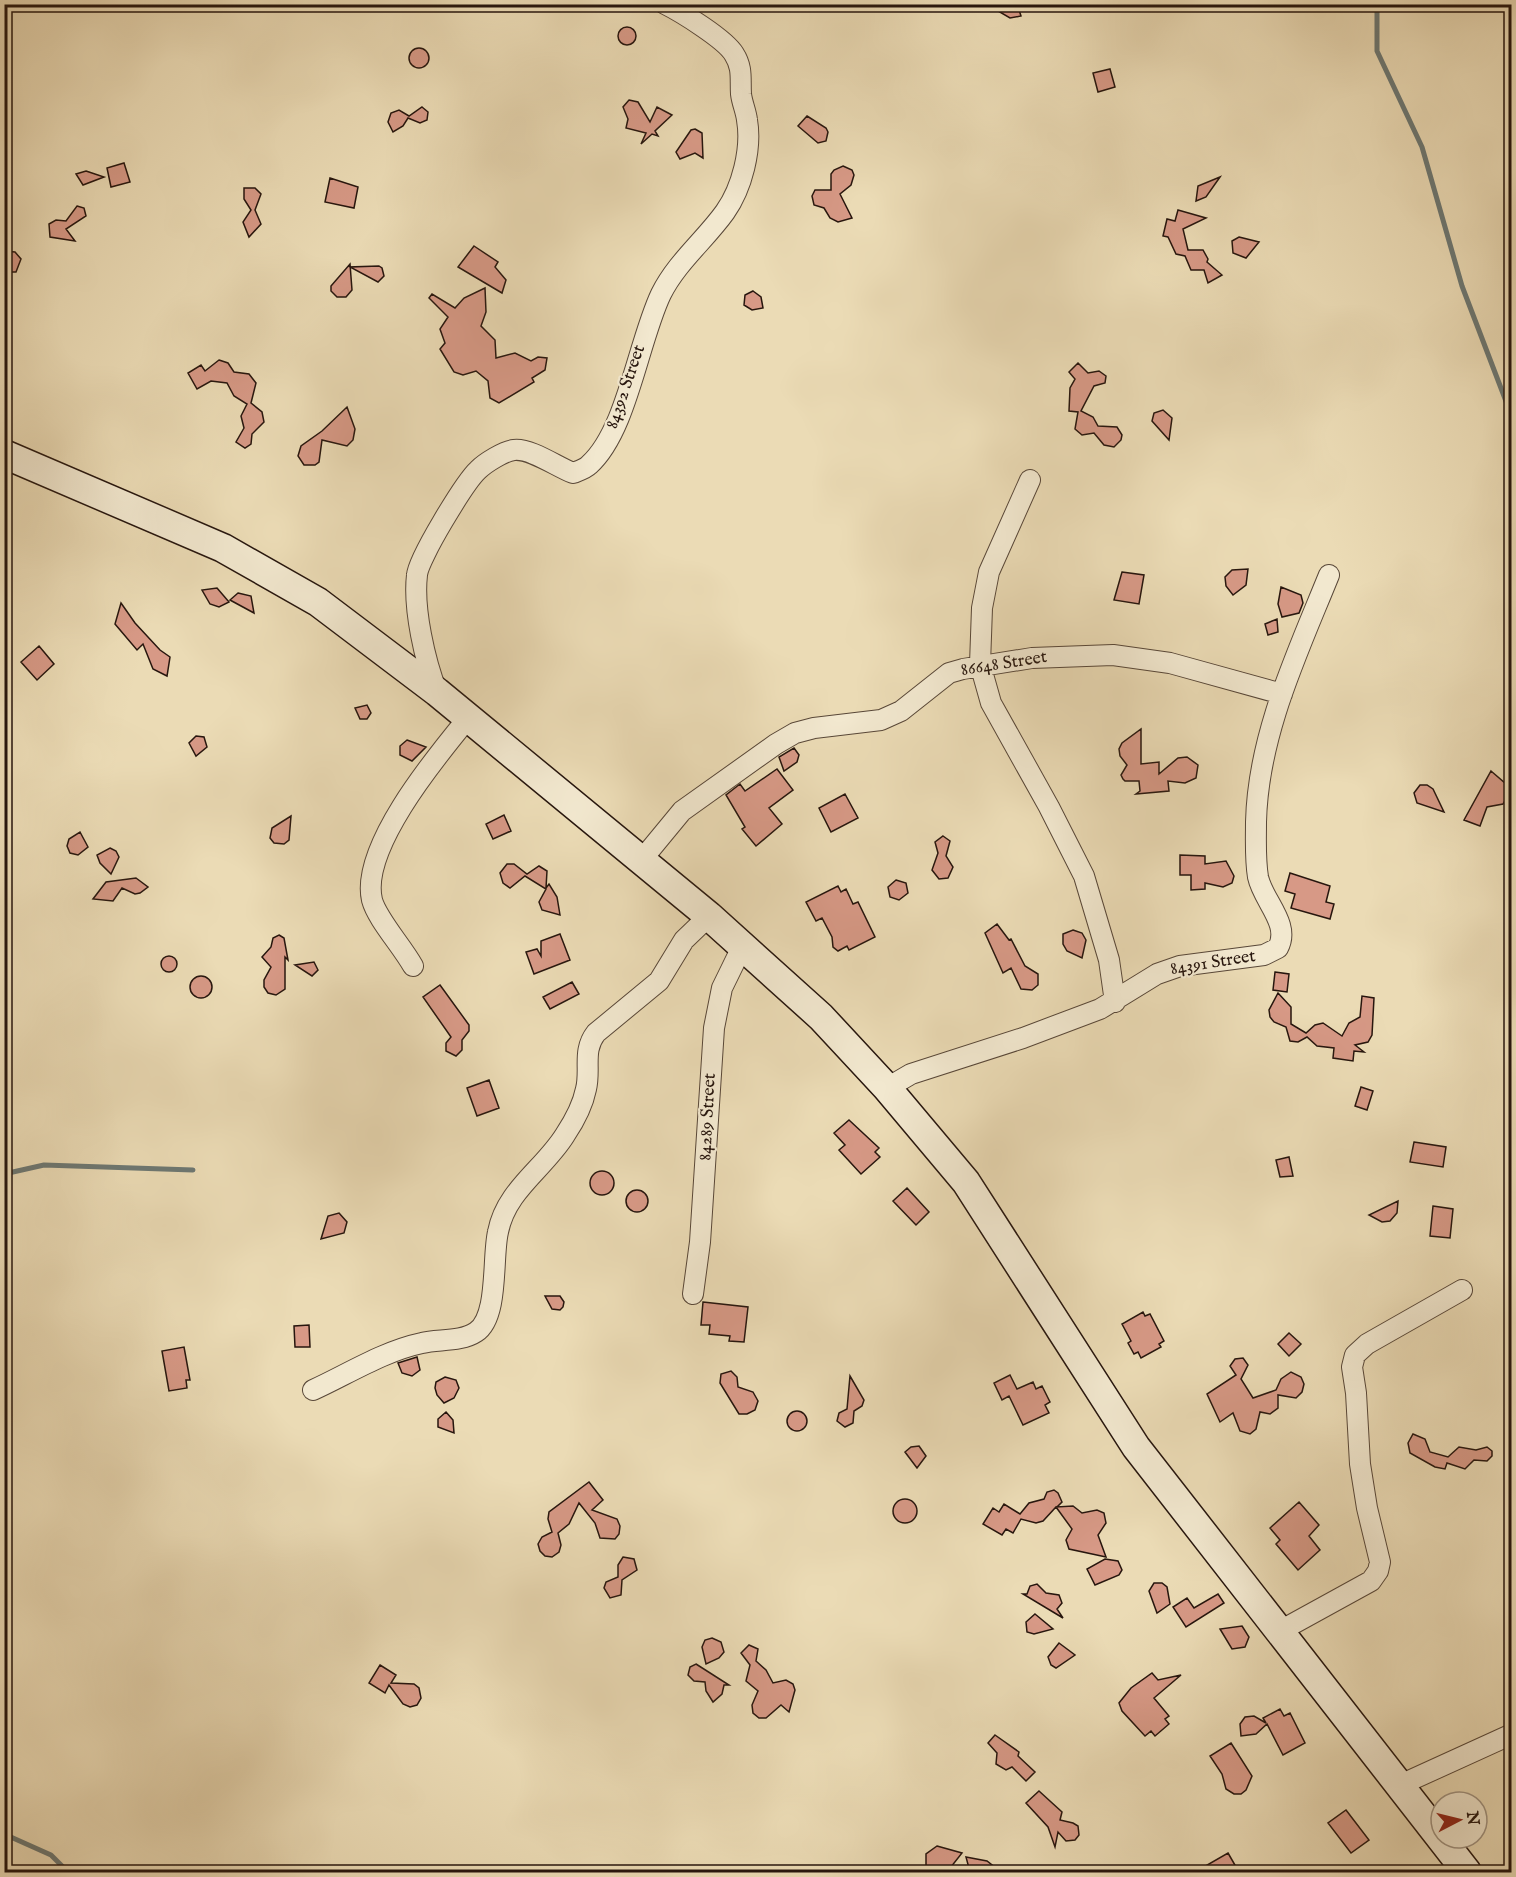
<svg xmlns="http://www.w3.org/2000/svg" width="1516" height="1877" font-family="'IM FELL English',serif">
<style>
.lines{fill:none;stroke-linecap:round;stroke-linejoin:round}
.stream{stroke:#6d7873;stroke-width:5}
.building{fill:#d79986;stroke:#27160e;stroke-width:1.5}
.street-casing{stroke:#584738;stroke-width:22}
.secondary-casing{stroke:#27160e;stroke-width:31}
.street{stroke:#f2e8cf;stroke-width:20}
.secondary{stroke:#f2e8cf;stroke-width:28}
.labels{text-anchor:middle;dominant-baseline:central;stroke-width:4.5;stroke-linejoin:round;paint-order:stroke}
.street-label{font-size:18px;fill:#27160e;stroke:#f2e8cf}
</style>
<rect width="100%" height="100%" fill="#ebdbb5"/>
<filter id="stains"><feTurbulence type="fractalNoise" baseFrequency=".00333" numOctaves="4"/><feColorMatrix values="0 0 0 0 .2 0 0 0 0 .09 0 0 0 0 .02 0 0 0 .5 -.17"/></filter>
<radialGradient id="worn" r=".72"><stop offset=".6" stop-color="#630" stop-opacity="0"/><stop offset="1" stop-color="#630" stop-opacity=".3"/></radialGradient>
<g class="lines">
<path class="stream" d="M1377 4V51L1422 147 1462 286 1512 417
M4 1174 44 1165 193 1170
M4 1834 51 1855 68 1872"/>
</g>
<path class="building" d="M986 4H1017L1021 16 1010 18Z
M618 36a9 9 0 1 1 18 0a9 9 0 1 1-18 0Z
M409 58a10 10 0 1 1 20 0a10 10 0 1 1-20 0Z
M1110 69 1115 87 1098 92 1093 73Z
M629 100 638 102 650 122 657 107 672 115 655 131 658 136 652 134 641 144 646 133 626 128 628 119 623 107Z
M422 107 428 112 427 120 420 123 408 118 403 126 393 132 388 122 391 113 399 110 409 116Z
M807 116 826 128 828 132 826 141 818 143 798 126Z
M695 129 702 133 703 158 695 153 680 159 676 152 691 130Z
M124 163 130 182 111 187 107 168Z
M843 166 852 170 854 175 851 185 840 194 852 218 838 222 830 218 824 208 814 205 812 196 815 190H831V174L834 170Z
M86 171 104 177 83 185 76 174Z
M1220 177 1206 197 1196 201 1198 186Z
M330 178 358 187 354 208 325 202Z
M244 188H255L261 194 255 210 261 224 249 237 243 222 251 210 244 199Z
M77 206 84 208 86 216 66 229 75 241 50 237 49 224 56 220 66 221Z
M1178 210 1206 218 1183 229 1188 250H1203L1208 259 1207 262 1222 275 1208 283 1204 270H1191L1185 256 1176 254 1168 237 1163 236 1167 219 1175 221Z
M1239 237 1259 242 1246 258 1233 253 1232 241Z
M474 246 498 262 495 267 506 280 502 293 458 267Z
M4 251 15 252 21 259 16 272H4Z
M350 264 352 290 346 297H337L331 291V286Z
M379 266 382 268 384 276 378 282 350 267Z
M485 288 486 312 481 326 495 340 496 358 515 353 531 361 538 357 547 358 545 370 532 378 534 382 499 403 490 398 488 381 476 371 463 375 454 372 440 349 445 343 440 329 448 317 429 298 432 294 455 308 464 298Z
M753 291 761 297 763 308 752 310 744 305 745 295Z
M219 360 228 363 234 372 249 374 256 383 251 403 262 412 264 422 252 434 251 444 245 448 236 442 244 428 241 416 247 404 234 396 227 383 211 381 197 389 188 373 201 365 205 371Z
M1078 363 1088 373 1099 371 1106 376 1105 383 1094 386 1081 411 1093 417 1098 426 1117 427 1122 435 1121 440 1114 447 1104 445 1094 433 1082 435 1075 429 1078 412 1069 411 1070 388 1075 379 1069 372Z
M347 407 355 429 353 440 347 446 322 440 319 462 315 465H304L298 456 301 446 322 431Z
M1163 410 1172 418 1169 440 1152 421 1154 413Z
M1248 569 1246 585 1233 595 1226 586 1225 577 1232 570Z
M1122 572 1144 575 1139 604 1114 600Z
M1281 587 1301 595 1303 603 1299 613 1282 617 1278 604Z
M217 588 229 602 219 607 210 604 202 590Z
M238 593 251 596 254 613 230 600Z
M121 603 135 623 160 650 170 657 167 676 153 669 143 644 137 650 115 624Z
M1277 619 1278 632 1268 635 1265 624Z
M39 646 54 664 37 680 21 662Z
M367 705 371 713 367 719H360L355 708Z
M1141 729V764L1159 762V774L1178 758 1187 757 1198 765 1196 778 1185 783 1168 781 1169 791 1136 794 1140 791 1139 781H1125L1123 779 1121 775 1127 765 1120 756 1119 749 1122 743Z
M196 736 204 737 207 747 196 756 189 743Z
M407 740 426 747 412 761 400 755V746Z
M794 748 799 755 797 762 784 771 779 757Z
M777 769 793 790 769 808 782 824 756 846 742 829 745 827 726 795 740 784 745 791Z
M1491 771 1506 784 1508 796 1503 804 1487 807 1480 826 1464 820Z
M1420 785H1427L1433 789 1444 812 1417 803 1414 793Z
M845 794 858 818 831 832 819 808Z
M504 815 511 831 493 839 486 824Z
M291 816 289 840 284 844 274 843 270 838 272 828Z
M80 832 88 847 78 855 70 853 67 846 69 839Z
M943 836 950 841 946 856 953 867 948 878 939 879 932 870 938 853 935 842Z
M110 848 116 851 119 857 111 874 100 863 97 855Z
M1180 855 1205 856V864L1226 861 1234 876 1232 883 1223 887 1205 883V889L1191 890V875H1180Z
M507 864H514L527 874 539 866 547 871 546 888 549 884 557 897 560 915 542 910 539 902 546 889 525 876 510 888 503 883 500 873Z
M1290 873 1330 886 1326 902 1334 904 1330 919 1291 908 1295 894 1285 891Z
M136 878 148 887 140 893 135 894 122 888 113 901 93 899 106 882Z
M896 880 906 883 908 893 899 900 890 897 888 887Z
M838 886 841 892 846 889 853 904 858 902 875 937 849 950 847 946 838 951 833 947 832 937 822 918 816 921 806 902Z
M997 924 1009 940 1011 939 1025 966 1038 974V985L1032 990 1021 989 1011 968 1003 973 985 933Z
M1073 930 1082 933 1086 940 1082 958 1067 951 1063 944V934Z
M560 934 570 960 534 974 526 952 537 949 541 956V941Z
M279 935 284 938 288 960 285 957V989L276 995 268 993 264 987V980L271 967 262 957 271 947 273 938Z
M161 964a8 8 0 1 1 16 0a8 8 0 1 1-16 0Z
M314 962 318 970 312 976 295 965Z
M1275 972 1289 974 1287 992 1273 990Z
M190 987a11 11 0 1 1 22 0a11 11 0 1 1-22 0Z
M572 982 579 994 550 1009 543 997Z
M440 985 469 1025V1031L462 1040V1050L456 1056 446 1051V1043L451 1037 423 997Z
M1278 993 1291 1007V1024L1306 1033 1315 1025 1323 1023 1342 1036 1349 1023 1360 1017 1362 996 1374 998 1372 1035 1368 1042 1355 1045 1364 1052 1354 1051 1353 1061 1333 1058 1334 1048 1317 1046 1307 1037 1298 1042 1290 1041 1286 1027 1274 1022 1270 1017 1269 1010Z
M489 1080 499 1108 477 1116 467 1088Z
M1361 1087 1373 1091 1367 1110 1355 1106Z
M849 1120 879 1148 875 1152 880 1157 861 1174 839 1150 845 1145 834 1133Z
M1414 1142 1446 1147 1443 1167 1410 1162Z
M1289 1157 1293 1176 1280 1177 1276 1160Z
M590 1183a12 12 0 1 1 24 0a12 12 0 1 1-24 0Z
M907 1188 929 1212 916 1225 893 1201Z
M626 1201a11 11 0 1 1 22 0a11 11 0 1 1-22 0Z
M1398 1201 1397 1213 1390 1221 1382 1222 1369 1215Z
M1433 1206 1453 1209 1450 1238 1430 1236Z
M339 1213 347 1222 344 1233 321 1239 328 1216Z
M545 1296H560L564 1302 563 1307 560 1310 552 1309Z
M703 1302 748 1307 744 1342 729 1341 730 1336 709 1334 710 1325H701Z
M1143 1312 1145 1316 1150 1314 1164 1341 1159 1344 1161 1347 1141 1358 1138 1352 1134 1354 1128 1343 1131 1341 1122 1324Z
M309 1325 310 1347H295L294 1326Z
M1289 1333 1301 1344 1289 1356 1278 1344Z
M184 1347 190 1380H186L187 1388 169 1391 162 1351Z
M417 1357 420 1370 412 1376 402 1373 398 1363Z
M1243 1358 1248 1365 1241 1379 1253 1398 1276 1390 1281 1379 1291 1372 1301 1377 1304 1384 1302 1392 1296 1398 1278 1395V1408L1270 1414 1260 1412 1256 1429 1250 1434 1240 1431 1233 1413 1220 1422 1207 1394 1236 1375 1230 1366 1235 1359Z
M731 1371 737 1377 738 1387 753 1392 758 1401 755 1410 747 1414H739L720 1383 721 1374Z
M1010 1375 1017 1389 1033 1382 1036 1389 1042 1386 1050 1402 1045 1405 1049 1413 1023 1425 1009 1396 1002 1400 994 1383Z
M850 1376 864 1400 862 1406 854 1411 853 1423 845 1427 837 1421 839 1413 847 1409Z
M445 1377 456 1380 459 1388 454 1398 444 1403 437 1395 435 1388 436 1382Z
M787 1421a10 10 0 1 1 20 0a10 10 0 1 1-20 0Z
M446 1412 453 1420 454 1433 438 1427V1419Z
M1413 1434 1425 1439 1430 1452 1448 1457 1459 1447 1476 1450 1487 1447 1492 1451V1456L1487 1461 1474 1460 1465 1469 1447 1463 1445 1469 1435 1467 1410 1453 1408 1443Z
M919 1446 926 1456 917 1468 905 1452 911 1447Z
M589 1482 603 1500 592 1510 617 1519 620 1526 619 1534 615 1539 600 1538 595 1523 579 1503 569 1524 558 1533 561 1545 559 1552 552 1557 545 1556 540 1551 538 1544 542 1537 552 1532 548 1519 549 1512Z
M1054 1490 1058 1493 1062 1502 1057 1507 1073 1506 1082 1513 1097 1510 1104 1513 1106 1523 1098 1535 1106 1557 1069 1549 1066 1540 1072 1529 1056 1507 1043 1521 1036 1523 1021 1519 1013 1533 1006 1529 1002 1535 983 1524 993 1508 999 1512 1004 1504 1020 1514 1029 1503 1044 1499 1047 1492Z
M893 1511a12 12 0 1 1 24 0a12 12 0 1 1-24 0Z
M1299 1502 1319 1525 1309 1536 1320 1550 1298 1570 1276 1544 1280 1540 1270 1528Z
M623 1557 634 1559 637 1570 622 1580 621 1595 610 1598 604 1588 606 1582 618 1577V1565Z
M1105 1559 1118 1561 1122 1570 1119 1575 1095 1585 1087 1569Z
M1154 1583H1162L1167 1587 1170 1604 1157 1613 1149 1591Z
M1037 1584 1046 1593 1059 1595 1062 1603 1057 1609 1063 1618 1023 1594H1027L1030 1586Z
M1218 1594 1224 1603 1186 1627 1173 1607 1187 1598 1194 1608Z
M1035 1614 1053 1629 1034 1634 1027 1632 1026 1622Z
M1242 1626 1249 1637 1245 1647 1232 1649 1220 1629Z
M712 1638 721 1642 724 1652 719 1658 706 1664 702 1647 705 1640Z
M1059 1643 1075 1655 1056 1668 1051 1665 1048 1657Z
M749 1645 758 1649 756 1661 766 1670 773 1683 786 1680 793 1684 795 1690 789 1712 781 1705 766 1718H759L753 1713 752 1705 758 1691 746 1681 750 1665 741 1653Z
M696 1664 729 1685H724L722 1694 713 1702 706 1691 705 1682 694 1681 688 1675 690 1667Z
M380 1665 396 1675 391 1683 414 1684 419 1688 421 1698 417 1705 410 1707 403 1704 389 1685 385 1693 369 1683Z
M1152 1673 1158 1680 1181 1675 1154 1698 1169 1716 1165 1719 1169 1724 1155 1736 1151 1731 1145 1736 1122 1711 1119 1703 1131 1688Z
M1280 1709 1284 1716 1290 1713 1305 1743 1283 1755 1267 1724 1256 1734 1241 1736 1240 1724 1245 1717 1254 1716 1266 1723 1263 1718Z
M995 1735 1019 1752 1018 1756 1035 1772 1026 1781 1012 1767 1006 1770 996 1764 997 1753 988 1743Z
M1231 1743 1252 1776 1246 1790 1241 1794H1234L1226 1789 1222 1774 1210 1756Z
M1039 1791 1062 1812 1060 1820 1073 1823 1078 1826 1079 1835 1075 1840 1066 1841 1058 1832 1055 1847 1048 1827 1026 1803Z
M1346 1810 1369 1840 1351 1853 1328 1823Z
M937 1846 962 1853 947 1872H931L926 1867V1854Z
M1228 1853 1239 1872H1195Z
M966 1857 987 1861 1001 1872H970Z"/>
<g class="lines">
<g class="street-casing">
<path id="street" d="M1030 480 989 572 982 608 980 664 991 703 1049 807 1084 876 1109 960 1115 1002
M437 692C425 661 413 609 417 575 418 559 465 482 478 470 485 463 504 451 514 450 531 448 557 467 573 473 578 471 585 469 589 465 627 431 638 342 661 294 677 262 705 240 725 212 742 188 752 149 747 120 746 111 742 103 741 94 740 79 743 68 734 54 725 39 681 12 665 4
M644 863 649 851 682 811 776 744 795 733 814 728 881 720 901 711 949 673 963 669 1032 658 1113 655 1170 663 1282 694
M413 966C402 946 377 919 372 900 360 848 436 757 468 718
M887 1088 911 1074 1023 1038 1100 1009 1157 974 1180 966 1264 955 1278 948C1291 924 1263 901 1258 877 1255 859 1256 841 1256 822 1258 735 1297 654 1329 575
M693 1294 700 1242 714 1028 722 988 743 945
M313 1390C348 1374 384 1351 422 1343 438 1339 461 1342 476 1332 499 1317 492 1257 498 1232 506 1190 544 1169 565 1135 573 1123 583 1104 586 1089 591 1069 582 1051 596 1033L659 981 684 940 709 916
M1280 1631 1371 1581 1378 1571 1380 1562 1367 1508 1360 1464 1356 1393 1352 1367 1355 1355 1367 1344 1462 1290
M1400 1785 1512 1734"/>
</g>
<g class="secondary-casing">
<path id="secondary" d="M4 454 223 548 318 602 437 692 709 916 821 1017 887 1088 966 1182 1136 1447 1467 1872"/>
</g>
<use href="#street" class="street"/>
<use href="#secondary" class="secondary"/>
</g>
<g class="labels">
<g class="street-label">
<text transform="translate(626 387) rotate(-71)">84392 Street</text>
<text transform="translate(1004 664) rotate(-9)">86648 Street</text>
<text transform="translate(1213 963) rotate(-9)">84391 Street</text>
<text transform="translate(708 1117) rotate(-87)">84289 Street</text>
</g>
</g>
<rect width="1516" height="1877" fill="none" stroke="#ebdbb5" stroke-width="24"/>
<rect x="6" y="6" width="1504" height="1865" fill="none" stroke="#27160e" stroke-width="3"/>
<rect x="12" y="12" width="1492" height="1853" fill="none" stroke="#27160e" stroke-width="1.5"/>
<g transform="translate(1459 1820) rotate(83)"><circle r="28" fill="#f2e8cf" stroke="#a19482" stroke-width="1.5"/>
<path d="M0-4.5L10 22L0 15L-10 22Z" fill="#8f2418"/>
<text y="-9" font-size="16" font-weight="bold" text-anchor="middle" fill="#27160e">N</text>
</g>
<rect width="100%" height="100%" filter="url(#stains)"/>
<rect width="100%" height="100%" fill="url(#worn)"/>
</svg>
